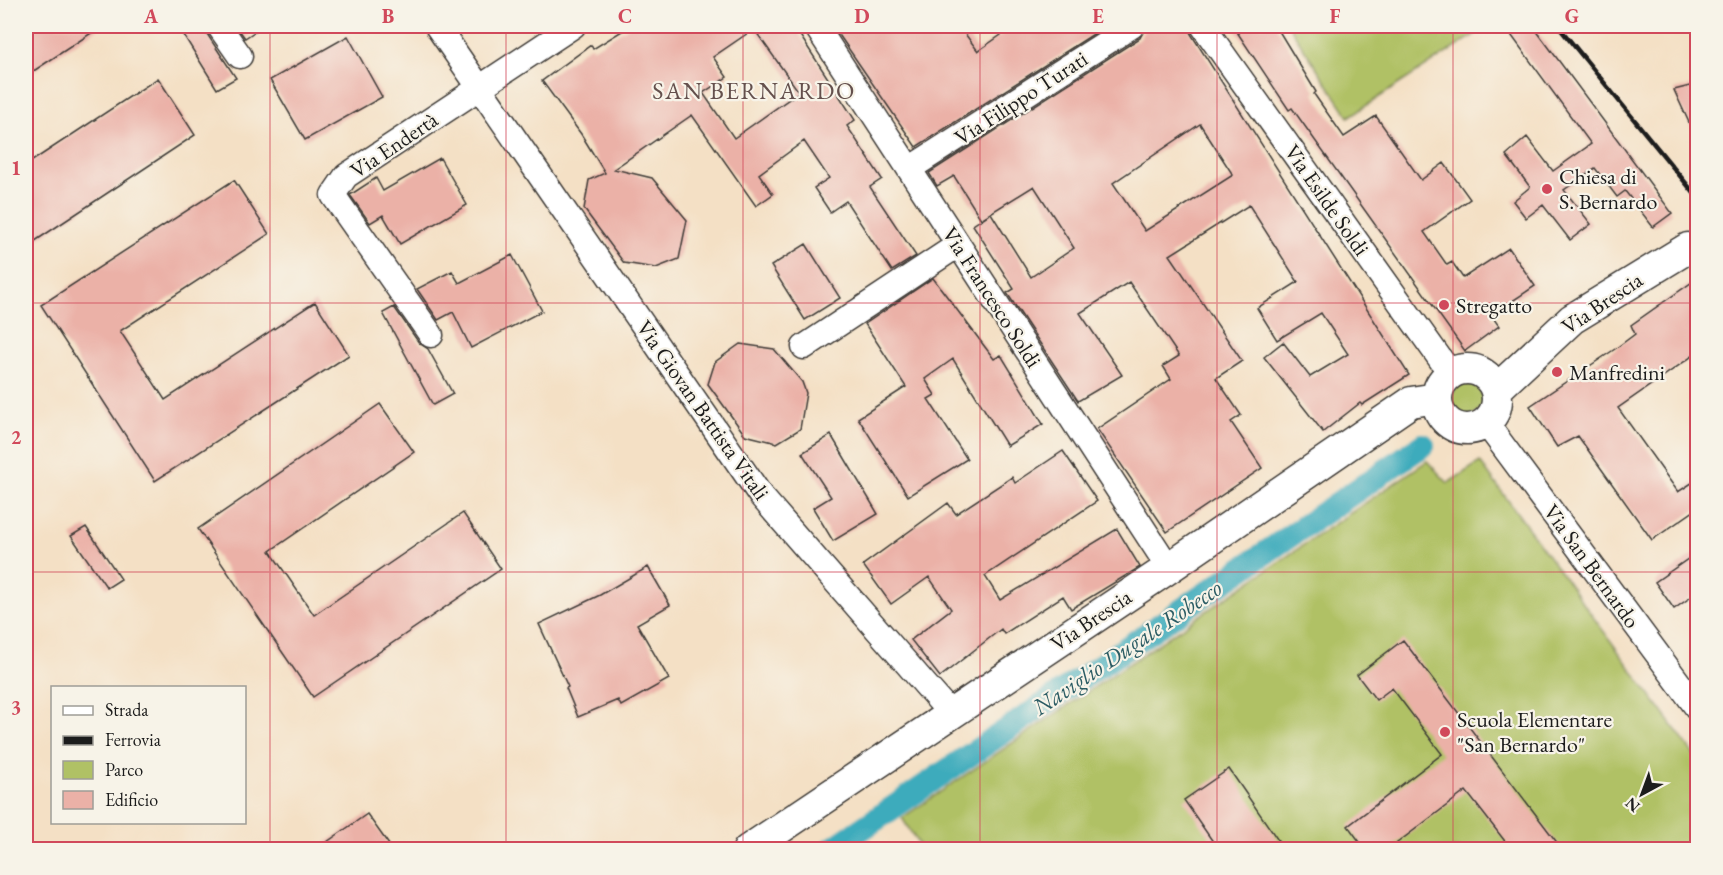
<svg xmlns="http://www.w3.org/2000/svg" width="1723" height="875" font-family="'EB Garamond',serif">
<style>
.green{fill:#b0c165;stroke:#666e40;stroke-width:1.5}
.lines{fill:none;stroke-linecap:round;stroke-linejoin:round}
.canal{stroke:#3dabbc;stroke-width:24}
.building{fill:#ebb1a7;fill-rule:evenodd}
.minor-casing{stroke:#3c3935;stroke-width:27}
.major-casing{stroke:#3c3935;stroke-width:33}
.minor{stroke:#fff;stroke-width:24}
.major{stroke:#fff;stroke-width:30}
.rail{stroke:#1c1c1c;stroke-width:4.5}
.grid{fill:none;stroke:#d1495b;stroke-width:1.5;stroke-opacity:0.55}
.poi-dot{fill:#d1495b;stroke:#f7f3e8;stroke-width:2}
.labels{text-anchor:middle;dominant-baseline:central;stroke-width:4.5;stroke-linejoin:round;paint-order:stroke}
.street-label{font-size:22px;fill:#1c1c1c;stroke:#f7f3e8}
.poi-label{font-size:22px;fill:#1c1c1c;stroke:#f7f3e8;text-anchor:start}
.neighbourhood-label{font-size:24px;letter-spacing:1.5px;fill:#64504d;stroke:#f7f3e8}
.water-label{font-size:24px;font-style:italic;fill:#2b5c64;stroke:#f7f3e8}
.neatline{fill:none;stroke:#d1495b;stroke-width:2}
.grid-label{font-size:20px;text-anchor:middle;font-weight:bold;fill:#d1495b}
</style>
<rect width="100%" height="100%" fill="#f7f3e8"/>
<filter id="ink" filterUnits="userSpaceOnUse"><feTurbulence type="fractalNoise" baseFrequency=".0167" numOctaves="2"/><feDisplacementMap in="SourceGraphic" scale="12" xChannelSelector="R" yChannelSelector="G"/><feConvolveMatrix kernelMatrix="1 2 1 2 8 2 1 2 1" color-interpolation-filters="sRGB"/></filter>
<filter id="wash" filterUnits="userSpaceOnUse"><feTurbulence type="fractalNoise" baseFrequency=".008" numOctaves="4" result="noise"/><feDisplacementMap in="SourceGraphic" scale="24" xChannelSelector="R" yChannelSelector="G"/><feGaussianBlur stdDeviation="1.35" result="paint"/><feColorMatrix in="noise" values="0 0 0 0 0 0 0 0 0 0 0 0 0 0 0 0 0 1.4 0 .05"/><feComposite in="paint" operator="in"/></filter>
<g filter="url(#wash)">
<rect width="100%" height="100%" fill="#f4e0c5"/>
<path class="green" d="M1289 26H1488L1349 117Z
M1451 400a16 16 0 1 1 32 0a16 16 0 1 1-32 0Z
M1427 461 1448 483 1480 462 1697 759V849L922 850 902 818Z"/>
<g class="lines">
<path class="canal" d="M831 850 1423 445"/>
</g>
<g id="blocks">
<path class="building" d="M26 26H102L26 76Z
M178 26H205L207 34 236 78 217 89Z
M236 26H263L245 38Z
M630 26H794L855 120 847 126 882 179 870 187 916 256 892 271 846 201 830 212 814 188 829 178 804 141 759 174 773 194 756 206 692 115 614 169 652 178 687 220 679 259 656 268 624 263 584 209 589 180 605 173 581 134 542 81 591 45 593 49ZM754 29 799 92 734 138 703 93 727 77 713 57Z
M833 26H959L978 51 1014 26H1106L916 147Z
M1146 26H1189L1191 34 1409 375 1362 405 1360 403 1323 432 1264 357 1283 342 1310 377 1348 354 1321 313 1277 340 1257 308 1298 282 1249 205 1170 255 1242 361 1216 378 1241 415 1231 422 1262 468 1167 532 1097 429 1171 379 1163 366 1179 356 1129 282 1080 313 1122 375 1078 401 1007 293 1014 289 973 225 991 213 1031 277 1074 248 1034 186 981 219 954 176 937 186 929 173 1140 38ZM1200 124 1233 175 1145 231 1113 183Z
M1233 26H1276L1316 92 1314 94 1344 137 1376 116 1421 180 1444 163 1470 199 1424 232 1447 265 1452 262 1463 278 1509 248 1535 286 1491 315 1499 326 1465 351 1292 108 1289 110Z
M1518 26H1533L1672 213 1653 227 1625 191 1617 197 1595 168 1564 190 1591 224 1570 240 1543 205 1526 218 1513 201 1530 187 1506 155 1527 137 1553 171 1591 144 1509 32Z
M348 36 382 97 305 140 270 80Z
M158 78 195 135 26 247V165Z
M1698 84V142L1674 90Z
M440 158 467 205 400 244 383 215 370 223 350 195 376 178 383 191Z
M234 180 269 234 120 331 165 400 315 302 349 355 155 481 41 305Z
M806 244 840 298 805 320 771 266Z
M512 255 542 311 471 348 453 312 438 320 417 289 452 271 459 283Z
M933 278 994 359 1001 355 1043 424 1007 446 953 359 925 379 935 395 928 399 967 459 908 496 858 418 906 387 865 324Z
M1698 278V352L1618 408 1678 492 1698 479V508L1652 540 1578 436 1557 447 1530 406 1615 349 1635 334 1631 325Z
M394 307 419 343 428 349 453 394 433 405 383 313Z
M740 344 774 349 802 382 806 393 800 429 777 443 745 435 708 384 715 362Z
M380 404 414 452 270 551 314 615 463 513 501 569 313 697 198 529Z
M831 435 878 514 833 541 813 508 831 497 802 453Z
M1063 451 1097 501 985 576 1000 600 1117 529 1140 567 1071 609 1063 596 1004 634 1001 629 940 677 911 640 951 609 929 577 891 604 863 565 948 503 956 514 1012 477 1015 483Z
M86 527 121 579 107 588 71 536Z
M1698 552V592L1674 609 1655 582Z
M648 567 670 605 637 624 669 679 621 706 618 700 578 717 566 688 568 687 539 624 600 595Z
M1403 640 1562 849H1511L1466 791 1389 849H1365L1348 826 1442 754 1392 688 1376 700 1357 675Z
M1229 769 1284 849H1218L1184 800Z
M367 814 392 849H317Z"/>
</g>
</g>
<g filter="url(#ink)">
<use href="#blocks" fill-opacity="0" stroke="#3c3935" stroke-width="1.5"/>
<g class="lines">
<g class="minor-casing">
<path id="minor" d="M219 26 240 56
M437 26 761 496 950 713
M816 26 1169 568
M1203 26 1451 374
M909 169 1132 26
M431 335 333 195 346 176 573 26
M804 347 958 245
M1486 423 1698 709"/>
</g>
<g class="major-casing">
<path id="major" d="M1437 399a30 30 0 1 1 60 0a30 30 0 1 1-60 0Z
M1496 390 1572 319 1688 248
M748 850 1169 568 1411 402 1437 398"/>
</g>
<use href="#minor" class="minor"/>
<use href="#major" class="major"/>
<path class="rail" d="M1558 26 1698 198"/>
</g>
</g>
<path class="grid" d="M270 26V850M506 26V850M743 26V850M980 26V850M1217 26V850M1453 26V850M26 303H1698M26 572H1698"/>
<g class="poi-dot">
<circle cx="1547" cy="189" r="6"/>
<circle cx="1444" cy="305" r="6"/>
<circle cx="1557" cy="372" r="6"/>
<circle cx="1445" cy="732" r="6"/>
</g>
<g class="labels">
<g class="street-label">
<text transform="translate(1021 98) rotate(-33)">Via Filippo Turati</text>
<text transform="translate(394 145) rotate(-34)">Via Endertà</text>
<text transform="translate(1327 200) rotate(55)">Via Esilde Soldi</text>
<text transform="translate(992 297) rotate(57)">Via Francesco Soldi</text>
<text transform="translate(1602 303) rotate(-34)">Via Brescia</text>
<text transform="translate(703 410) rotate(55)">Via Giovan Battista Vitali</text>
<text transform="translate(1592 566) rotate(54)">Via San Bernardo</text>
<text transform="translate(1091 620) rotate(-34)">Via Brescia</text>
</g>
<g class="poi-label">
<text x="1559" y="176">Chiesa di<tspan x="1559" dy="25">S. Bernardo</tspan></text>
<text x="1456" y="305">Stregatto</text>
<text x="1569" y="372">Manfredini</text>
<text x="1457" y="719">Scuola Elementare<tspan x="1457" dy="25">"San Bernardo"</tspan></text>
</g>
<g class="neighbourhood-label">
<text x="754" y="90">SAN BERNARDO</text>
</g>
<g class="water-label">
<text transform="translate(1127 647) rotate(-34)">Naviglio Dugale Robecco</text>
</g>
</g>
<rect width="1723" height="875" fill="none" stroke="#f7f3e8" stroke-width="66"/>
<rect x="51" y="686" width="195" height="138" fill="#f7f3e8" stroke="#9f9d96" stroke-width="1.5"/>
<rect x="63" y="706" width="30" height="9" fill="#ffffff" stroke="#9f9d96" stroke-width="1.5"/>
<text x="105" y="716" font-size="18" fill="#1c1c1c">Strada</text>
<rect x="63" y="736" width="30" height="9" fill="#1c1c1c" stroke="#9f9d96" stroke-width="1.5"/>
<text x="105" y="746" font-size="18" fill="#1c1c1c">Ferrovia</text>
<rect x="63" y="761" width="30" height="18" fill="#b0c165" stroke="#9f9d96" stroke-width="1.5"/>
<text x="105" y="776" font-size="18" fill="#1c1c1c">Parco</text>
<rect x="63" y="791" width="30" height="18" fill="#ebb1a7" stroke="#9f9d96" stroke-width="1.5"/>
<text x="105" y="806" font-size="18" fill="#1c1c1c">Edificio</text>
<g transform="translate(1642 794) rotate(221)" stroke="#f7f3e8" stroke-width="4.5" paint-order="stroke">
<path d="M0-4.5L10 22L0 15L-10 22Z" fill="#1c1c1c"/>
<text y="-9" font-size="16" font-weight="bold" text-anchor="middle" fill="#1c1c1c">N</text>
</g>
<rect x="33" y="33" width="1657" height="809" class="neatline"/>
<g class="grid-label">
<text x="151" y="23">A</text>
<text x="388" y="23">B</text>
<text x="625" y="23">C</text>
<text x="862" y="23">D</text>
<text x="1098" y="23">E</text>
<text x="1335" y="23">F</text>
<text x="1572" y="23">G</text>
<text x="16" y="175">1</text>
<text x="16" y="444">2</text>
<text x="16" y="714">3</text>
</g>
</svg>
